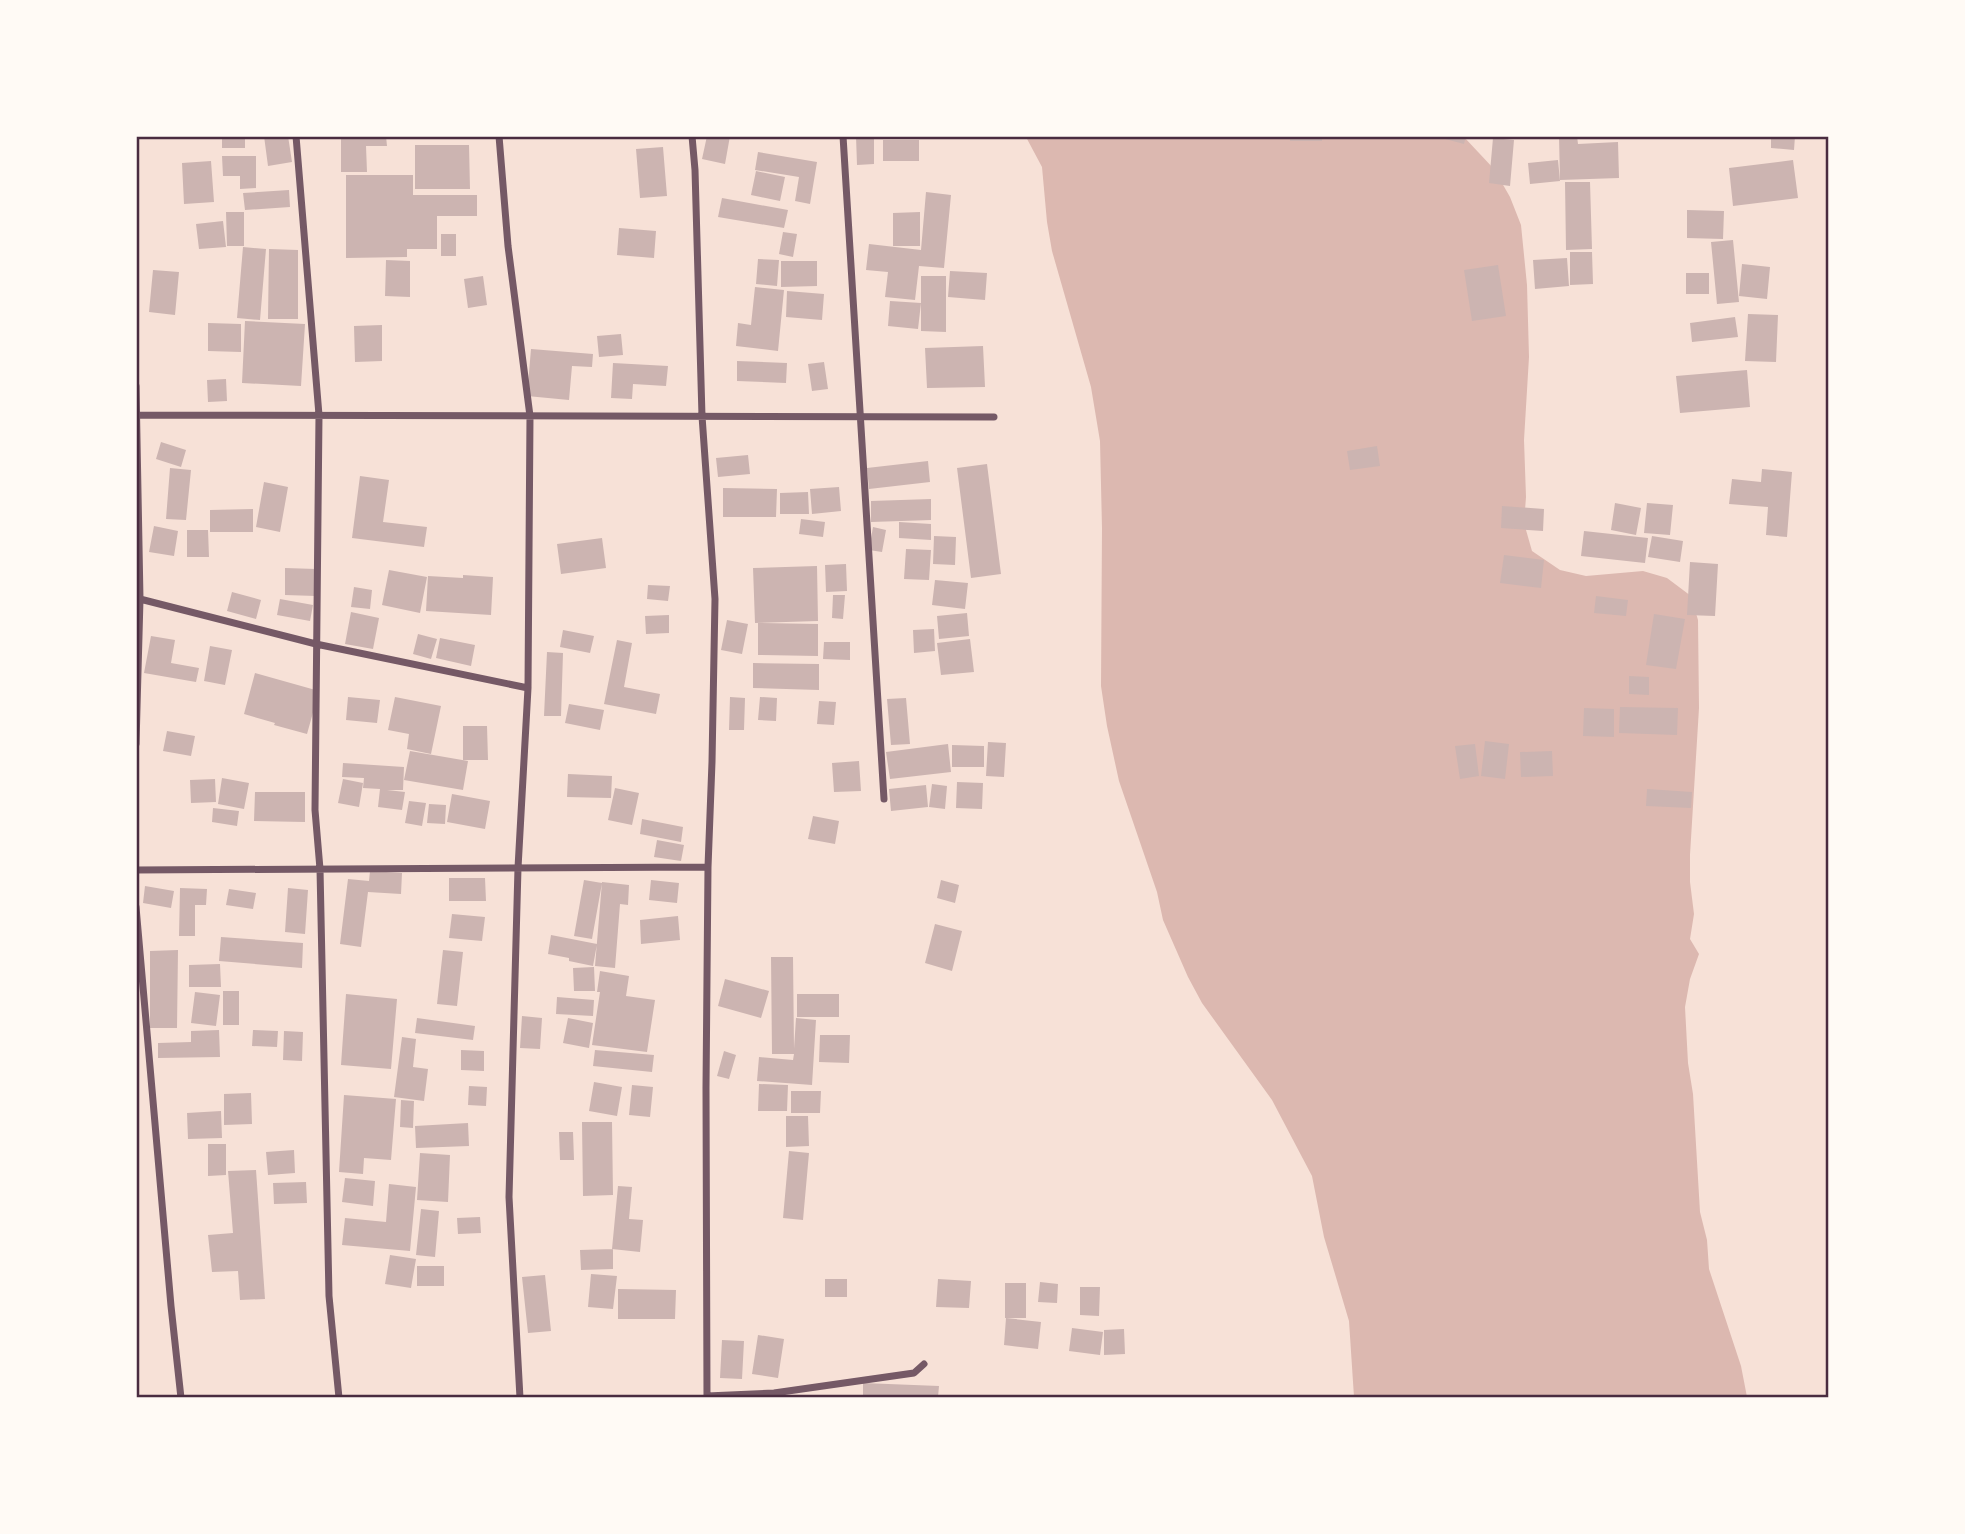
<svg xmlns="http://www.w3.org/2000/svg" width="1965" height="1534" font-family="Roboto,sans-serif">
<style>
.water{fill:#dcb8b0}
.building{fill:#ccb4b1}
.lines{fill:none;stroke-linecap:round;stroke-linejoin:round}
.minor{stroke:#755966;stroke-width:7}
.neatline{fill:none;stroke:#4a2c40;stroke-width:2.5}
</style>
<rect width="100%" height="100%" fill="#f7e1d7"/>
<path class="water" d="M1026 137H1464L1494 169 1510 197 1521 225 1527 285 1529 357 1524 440 1526 497 1524 523 1532 551 1560 570 1586 576 1643 571 1667 578 1691 596 1698 620 1699 708 1690 855V882L1694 914 1690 939 1699 954 1690 979 1685 1007 1688 1063 1693 1094 1700 1212 1707 1240 1709 1269 1741 1366 1747 1397H1354L1349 1321 1324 1237 1312 1176 1272 1100 1202 1003 1188 977 1163 920 1157 892 1119 781 1107 726 1101 686 1102 528 1100 441 1091 387 1052 251 1047 222 1042 167Z"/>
<path class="building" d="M222 136H245V148H222Z
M264 136H288L292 162 268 166Z
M341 136H386L387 146H366L367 172H341Z
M707 136H730L725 164 702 159Z
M856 136H874V164L857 165Z
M1290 136H1322V141H1290Z
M1434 136H1466L1464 144Z
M1559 136H1577L1578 144 1618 142 1619 178 1560 180Z
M1771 136H1795L1794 150 1771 148Z
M1493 138 1514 140 1510 186 1489 183Z
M883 140H919V161H883Z
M415 145H469L470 189H415Z
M663 147 667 196 640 198 636 149Z
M758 152 817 162 810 204 795 201 799 177 755 170Z
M222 156H256V188L240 189V176H223Z
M1558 160 1560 181 1530 184 1528 163Z
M1793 160 1798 198 1733 206 1729 168Z
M211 161 214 202 184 204 182 163Z
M756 171 785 177 780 201 751 195Z
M346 175H413V195H477V216H437V249H407V257L346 258Z
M1565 182H1590L1592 249 1566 250Z
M289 190 290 207 245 210 243 193Z
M926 192 951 195 944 268 919 266 915 300 885 297 888 272 866 270 869 244 921 250Z
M722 198 788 210 784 228 718 217Z
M1687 210 1724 211 1723 239 1687 238Z
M226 212H244V246H227Z
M920 212V246H893V213Z
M223 221 226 247 199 249 196 224Z
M619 228 656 231 654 258 617 255Z
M783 232 797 234 793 257 779 254Z
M441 234H456V256H441Z
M1733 240 1739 302 1717 304 1711 242Z
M243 247 266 249 260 320 237 318Z
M269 249 298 250V319H268Z
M1570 252H1592L1593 284 1570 285Z
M1567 258 1569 286 1535 289 1533 260Z
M758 259 779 260 777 286 756 284Z
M386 260 410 261V297L385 296Z
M781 261H817V286L781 287Z
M1742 264 1770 267 1767 299 1739 296Z
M1498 265 1506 316 1472 321 1464 270Z
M153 270 179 272 175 315 149 312Z
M950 271 987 273 985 300 948 297Z
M1686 273H1709V294H1686Z
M483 276 487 305 468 308 464 279Z
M921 276H946V332L921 331Z
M755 287 784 290 778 351 736 346 738 323 751 325Z
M787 291 824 294 822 320 786 317Z
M890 301 921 303 918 329 888 326Z
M1748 314 1778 315 1776 362 1745 361Z
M1735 317 1738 337 1692 342 1690 323Z
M245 321 305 324 301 386 242 383Z
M208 323 241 324V352L208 351Z
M382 325V361L355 362 354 326Z
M621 334 623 355 599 357 597 336Z
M983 346 985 387 927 388 925 348Z
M531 349 593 354 592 367 572 366 569 400 527 396Z
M737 361 787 363 786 383 737 381Z
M824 362 828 389 812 391 808 364Z
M613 363 668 366 666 386 633 384 632 399 611 398Z
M1747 370 1750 407 1680 413 1676 376Z
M226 379 227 401 208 402 207 380Z
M161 442 186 450 181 467 156 459Z
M1377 446 1380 466 1350 470 1347 451Z
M748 455 750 474 718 477 716 458Z
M928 461 930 482 869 489 867 468Z
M987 464 1001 574 971 578 957 468Z
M170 468 191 470 186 520 166 519Z
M1762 469 1792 472 1787 537 1766 535 1768 507 1729 504 1732 479 1761 482Z
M360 476 389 480 383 522 427 527 424 547 352 538Z
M264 482 288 487 280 532 256 527Z
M839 487 841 511 812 514 810 489Z
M723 488 777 489 776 517H723Z
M808 492 809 514H780V493Z
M931 499V520L871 522V501Z
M1615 503 1641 508 1636 535 1611 530Z
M1647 503 1673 505 1670 535 1644 533Z
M1502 506 1544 509 1543 531 1501 528Z
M253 509V532H210V510Z
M801 519 825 522 823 537 799 534Z
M899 522 931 524V540L899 538Z
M154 526 178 531 174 556 149 552Z
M873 527 886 530 882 552 869 550Z
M187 530H208L209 557H187Z
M1584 531 1648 538 1645 563 1581 556Z
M934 536 956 537 955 565 933 564Z
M1652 536 1683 541 1680 562 1648 557Z
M602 538 606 568 561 574 557 544Z
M906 549 931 550 929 580 904 579Z
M1504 555 1544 560 1541 588 1500 583Z
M1690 562 1718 564 1715 616 1687 615Z
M846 564 847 591 826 592 825 565Z
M817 566 818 621 755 623 753 568Z
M285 568 316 569V596L285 595Z
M389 570 427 577 420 613 382 605Z
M463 575 493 577 491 615 426 611 428 576 463 578Z
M935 580 968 583 965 609 932 605Z
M648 585 670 586 668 601 647 599Z
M354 587 372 590 370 609 351 607Z
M232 592 261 600 256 619 227 611Z
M833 595H845L843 619 832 618Z
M1596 596 1628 600 1626 616 1594 613Z
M280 599 313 605 310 621 277 615Z
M351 612 379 618 373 649 345 644Z
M967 613 969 636 939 639 937 616Z
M1654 614 1685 619 1676 669 1646 665Z
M669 615V633L646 634 645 616Z
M727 620 748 624 742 654 721 650Z
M758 623 818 624V656L758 655Z
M934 629 935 651 914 653 913 630Z
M563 630 594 636 590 653 560 647Z
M418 634 437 639 431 659 413 654Z
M151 636 175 640 171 663 199 668 196 682 144 673Z
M440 638 475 645 471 666 436 658Z
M970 639 974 672 941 675 937 643Z
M617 640 632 643 624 687 660 694 656 714 604 704Z
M824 642H850V660L823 659Z
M210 646 232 650 225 685 204 681Z
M547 652 563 653 561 716H544Z
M753 663 819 664V690L753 688Z
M255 673 319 691 307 734 274 725 275 723 244 714Z
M1629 676 1649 677V695L1629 694Z
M348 697 380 700 377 723 346 720Z
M395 697 441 706 431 754 407 749 409 734 388 730Z
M730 697 745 698 744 730H729Z
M760 697 777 698 776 721 758 720Z
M906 698 910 744 891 745 887 699Z
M819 701 836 702 834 725 817 724Z
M569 704 604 710 600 730 565 723Z
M1620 707 1678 708 1677 735 1619 733Z
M1584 708 1614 709V737L1583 736Z
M463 726H487L488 760H463Z
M167 731 195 736 191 756 163 751Z
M1485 741 1509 744 1505 779 1481 776Z
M988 742 1006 743 1004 777 986 776Z
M948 744 951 772 890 779 886 752Z
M1475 744 1479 776 1460 779 1455 746Z
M952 745 984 746V767H952Z
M410 751 468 761 463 790 404 780Z
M1552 751 1553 776 1521 777 1520 752Z
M859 761 861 791 834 792 832 763Z
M343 763 404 767 403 790H387L405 792 402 810 378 807 380 789 363 788 364 778 342 777Z
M568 774 612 776 611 798 567 797Z
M222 778 249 783 244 809 218 804Z
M215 779 216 802 191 803 190 780Z
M343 779 363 783 359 807 338 803Z
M957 782 983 783 982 809 956 808Z
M932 784 947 786 945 809 929 807Z
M926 785 928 807 891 811 889 789Z
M615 788 639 793 632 825 608 820Z
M1647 789 1692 792 1691 808 1646 806Z
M255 792H305V822L254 821Z
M452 794 490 801 485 829 447 822Z
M409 801 426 803 422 826 405 823Z
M429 804 446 805 445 824 427 823Z
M213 808 239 811 237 826 212 822Z
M813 816 839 821 835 844 808 839Z
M642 819 683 827 681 842 640 834Z
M657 840 684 845 681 861 654 857Z
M370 871 402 873 401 894 368 892 361 947 340 944 348 879 369 881Z
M449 878H485L486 901H449Z
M584 880 602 883 592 939 574 936Z
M651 880 679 883 677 903 649 900Z
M941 880 959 885 955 903 937 898Z
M602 882 629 885 628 905 620 904 615 968 595 966Z
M145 886 174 891 171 908 143 903Z
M180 888 207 889 206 905H195V936H179Z
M288 888 308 890 305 934 285 932Z
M229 889 256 893 253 909 226 905Z
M452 914 485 917 482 941 449 938Z
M678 916 680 940 641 944 640 920Z
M935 924 962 931 952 971 925 963Z
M551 935 597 944 593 966 569 961V958L548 954Z
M221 937 303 943 302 968 219 961Z
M178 950 177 1028H150V951Z
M443 950 463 952 457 1006 437 1004Z
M771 957H793L794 1049 796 1018 816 1020 812 1085 757 1081 759 1057 793 1060 794 1054H772Z
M220 964 221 987H189V965Z
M594 967 595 991H574L573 968Z
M600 971 629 976 626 996 655 1000 647 1052 592 1045 600 992H597Z
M725 979 769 991 761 1018 718 1006Z
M223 991H239V1025H223Z
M195 992 220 995 216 1026 191 1023Z
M346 994 397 999 391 1069 341 1065Z
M797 994H839V1017H797Z
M557 997 594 1000 593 1016 556 1014Z
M522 1016 542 1018 540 1049 520 1048Z
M417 1018 475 1026 473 1040 415 1033Z
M568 1018 593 1023 589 1048 563 1043Z
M219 1030 220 1057 158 1058V1043L191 1042V1031Z
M253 1030 278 1031 277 1047 252 1046Z
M284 1031 303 1032 302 1061 283 1060Z
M820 1035H850L849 1063 819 1062Z
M402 1037 416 1039 413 1067 428 1069 424 1101 394 1097Z
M461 1050 484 1051V1071L461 1070Z
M595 1050 654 1055 652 1072 593 1066Z
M724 1051 736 1055 729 1079 717 1076Z
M594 1082 622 1087 617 1116 589 1111Z
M759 1084 788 1085 787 1111H758Z
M632 1085 653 1087 650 1117 629 1115Z
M469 1086 487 1087 486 1106 468 1105Z
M791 1091H821L820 1113H791Z
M251 1093 252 1124 224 1125V1094Z
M344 1095 396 1099 391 1160 364 1158 363 1174 339 1172Z
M401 1100 414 1101 413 1128 400 1127Z
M221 1111 222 1138 188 1139 187 1113Z
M786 1116H808L809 1146 786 1147Z
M582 1122H612L613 1195 583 1196Z
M468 1123 469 1146 416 1148 415 1126Z
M559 1132H573L574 1160H560Z
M208 1144H226V1175L208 1176Z
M294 1150 295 1173 268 1175 266 1152Z
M789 1151 809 1153 803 1220 783 1218Z
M420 1153 450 1155 448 1202 417 1200Z
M256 1170 265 1299 240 1300 238 1271 212 1272 208 1235 233 1233 228 1171Z
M345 1178 375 1181 373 1206 342 1202Z
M306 1182 307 1203 274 1204 273 1183Z
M389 1184 416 1187 410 1251 342 1245 345 1218 386 1222Z
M618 1186 632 1187 629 1219 643 1220 640 1252 612 1249Z
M421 1209 439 1211 435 1257 416 1255Z
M480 1217 481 1233 458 1234 457 1218Z
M613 1249V1269L581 1270 580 1250Z
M390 1255 416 1259 411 1288 385 1284Z
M417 1266H444V1286H417Z
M591 1274 617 1276 613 1309 588 1307Z
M545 1275 551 1331 528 1333 522 1277Z
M825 1279H847V1297H825Z
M938 1279 971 1281 969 1308 936 1307Z
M1040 1282 1058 1284 1057 1303 1038 1302Z
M1005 1283H1026V1318H1005Z
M1080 1287H1100L1099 1316 1080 1315Z
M618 1289 676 1290 675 1319H618Z
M1006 1318 1041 1322 1038 1349 1004 1345Z
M1072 1328 1103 1332 1100 1355 1069 1351Z
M1124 1329 1125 1354 1104 1355V1330Z
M758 1335 784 1339 778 1378 752 1374Z
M722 1340 744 1341 742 1379 720 1378Z
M863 1383 939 1386 938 1397H863Z"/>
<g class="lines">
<path class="minor" d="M296 136 319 415 315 810 320 869 329 1296 339 1398
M499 136 508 246 530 416 528 688 518 868 509 1197 520 1398
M692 136 695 170 702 416 715 599 712 762 708 867 706 1088 707 1398
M843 136 884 799
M136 386 140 599 136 744
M136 415 994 417
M136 598 316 644 528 688
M136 870 708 867
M136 907 171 1306 181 1398
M707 1396 774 1393 914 1373 924 1364"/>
</g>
<rect width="1965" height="1534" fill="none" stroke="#fffaf5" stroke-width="276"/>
<rect x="138" y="138" width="1689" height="1258" class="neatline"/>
</svg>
